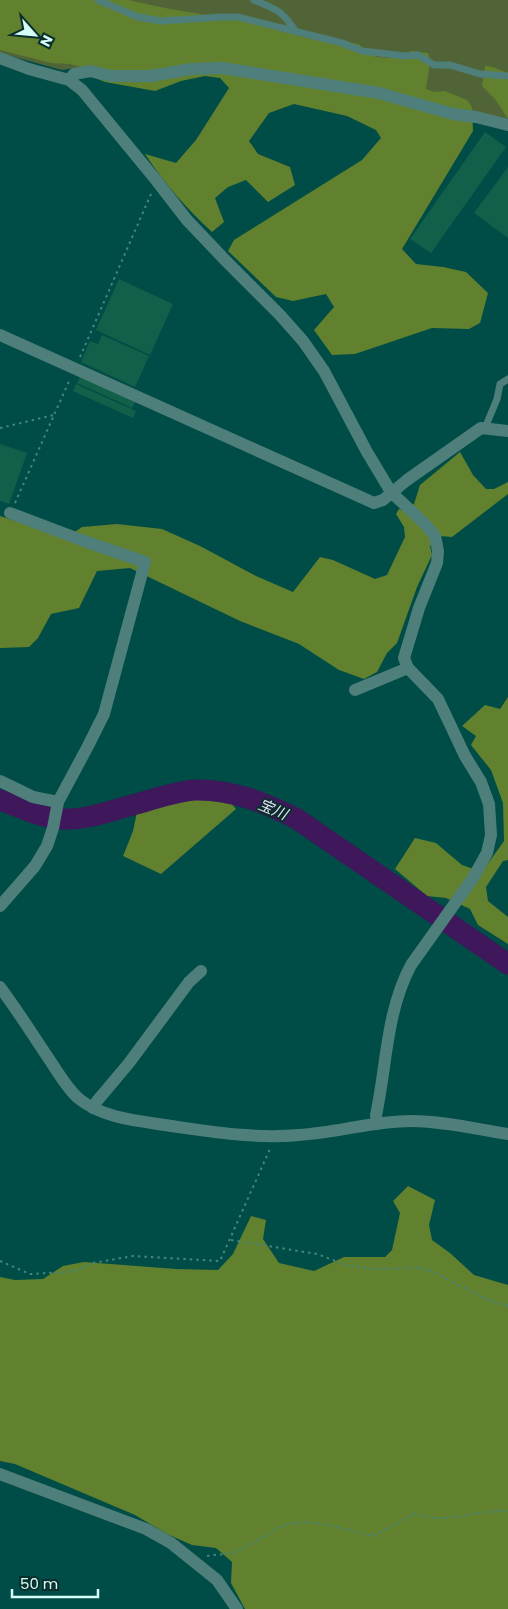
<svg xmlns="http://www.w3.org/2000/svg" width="508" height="1609" font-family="Poppins,'Noto Sans JP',sans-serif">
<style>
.green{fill:#516437}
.forest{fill:#61812e}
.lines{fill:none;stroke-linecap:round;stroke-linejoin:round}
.river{stroke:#3f175b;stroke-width:21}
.building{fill:#126049}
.path{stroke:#448580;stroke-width:2;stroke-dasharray:2.5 4;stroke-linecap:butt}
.service{stroke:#4f7f7a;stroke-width:7}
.minor{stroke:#4f7f7a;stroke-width:12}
.tertiary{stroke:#4f7f7a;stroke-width:12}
.labels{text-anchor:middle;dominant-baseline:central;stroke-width:4;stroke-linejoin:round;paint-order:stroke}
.water-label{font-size:15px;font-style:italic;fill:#e8def3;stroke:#092e2b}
</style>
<rect width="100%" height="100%" fill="#004c47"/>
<path class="green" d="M0 0H508V119L233 65 82 67 62 70 0 53Z"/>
<path class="forest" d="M0 0H128L170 9 243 21 311 39 332 38 358 44 376 57 390 58 412 51 428 53C432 62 427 78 426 89L434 92 445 91 467 100 472 107 473 131 402 249 416 264 443 267 466 272 488 293 480 323 469 329 432 328 355 354 332 355 314 330 334 307 326 294 293 301 276 297 228 251 234 240 362 160 381 138 376 130 347 116 294 104 269 113 249 141 258 154 290 167 295 185 268 202 246 180 228 187 215 198 224 222 212 232C186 208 164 183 145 154L176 163 196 140 229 88 220 78 205 76 181 81 155 91 105 82 95 78 88 69 70 64 51 63 0 50Z
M485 66C495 66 499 70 508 73V119L495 99 482 86Z
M460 452 473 475 486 489H494L508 482V494L452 537 440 536 430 546 432 555 417 587 397 643 387 653 377 672 364 679 339 670 299 644 240 621 130 568 97 571 79 608 51 614 38 638 29 647 0 648V516L66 538 82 527 117 524 162 529 200 546 256 576 293 592 320 557 333 560 375 579 387 575 405 537 404 527 396 514 399 509 405 511 414 504 420 485Z
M508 697V860L503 861 486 887 488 901 508 917V944L478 925 470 909 446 898 427 896 395 869 415 838 436 843 462 865 482 872 504 841 503 803 491 770 471 745 476 736 462 726 485 705 500 709Z
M199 799H214L231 803 236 809 161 874 123 856 133 831 137 812 187 800Z
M408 1186 435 1200 429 1225 432 1240 450 1253 474 1275 508 1285V1609H245L231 1583 232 1562 216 1548 192 1545 167 1534 135 1515 15 1464 0 1461V1277L15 1280 43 1279 63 1266 84 1262 176 1269 218 1270 233 1254 251 1216 266 1220 263 1239 279 1263 314 1271 344 1257H385L392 1250 400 1213 393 1201Z"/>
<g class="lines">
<path class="river" d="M0 800C20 807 40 818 62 819 83 820 105 813 125 807 145 802 176 791 195 790 232 789 265 803 297 819L508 964"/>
</g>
<path class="building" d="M485 132 506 147 431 253 410 239Z
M508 167V238L474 213Z
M119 279 173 304 150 355 96 330Z
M102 335 149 356 135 387 81 362 90 341 98 344Z
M81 375 136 400 132 408 77 383Z
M76 384 136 411 133 418 73 391Z
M0 444 27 453 9 504 0 501Z"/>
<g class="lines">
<path class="path" d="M80 357 151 194
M0 428 54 415
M15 503 70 379
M231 1240 317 1254 346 1265 371 1269 420 1268 431 1271 489 1300 508 1306
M0 1261 30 1274 68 1272 84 1268 93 1263 133 1256 220 1261 270 1149
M207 1556C217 1554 227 1555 237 1551 257 1543 274 1526 295 1523 315 1519 353 1532 374 1536L414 1514C420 1515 427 1517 433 1518 458 1519 483 1510 508 1511"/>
<path class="service" d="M98 0 138 17 161 21 223 17H238L342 43 362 51 405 56 418 55 434 65H450L480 74 508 76
M254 0C277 10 282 10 296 32
M485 428 497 399 500 384 508 379"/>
<path class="minor" d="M0 58 29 69 69 80 74 74 90 71 111 76H151L191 69 222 68 379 93 453 114 476 117 508 125
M69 80 82 90 156 180 187 220 226 261 280 315 303 341 324 371 367 452 391 492 425 524 435 536 438 551 437 563 419 608 404 658 408 668 438 699 465 756 481 782 489 804 491 835 487 853 473 878 411 965C386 1012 387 1064 376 1115L377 1124
M0 335 374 503 383 500 407 480 481 428 508 431
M355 690 408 668
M0 781 33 797 58 802
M0 906 35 866 47 846 53 828 58 802 88 746 104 714 145 562 84 541 10 513
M93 1108 97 1101 129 1063 189 982 201 971
M0 1474 146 1529 171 1543 217 1580 237 1609"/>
<path class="tertiary" d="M0 987C18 1011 34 1037 51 1062 59 1074 67 1088 78 1098 103 1119 140 1121 171 1126 214 1132 255 1139 299 1135 336 1133 373 1121 411 1121 443 1121 476 1129 508 1134"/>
</g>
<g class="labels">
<g class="water-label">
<text transform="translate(273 809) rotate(23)">宝川</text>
</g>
</g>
<g transform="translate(35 35) rotate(117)" stroke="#092e2b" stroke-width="4" paint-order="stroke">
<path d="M0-4L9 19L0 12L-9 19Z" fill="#d6fef9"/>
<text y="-8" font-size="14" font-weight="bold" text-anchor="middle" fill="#d6fef9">N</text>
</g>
<path d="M12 1589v8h86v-8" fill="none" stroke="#d6fef9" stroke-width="2.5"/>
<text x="20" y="1589" font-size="15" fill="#d6fef9" stroke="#092e2b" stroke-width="4" paint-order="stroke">50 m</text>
</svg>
